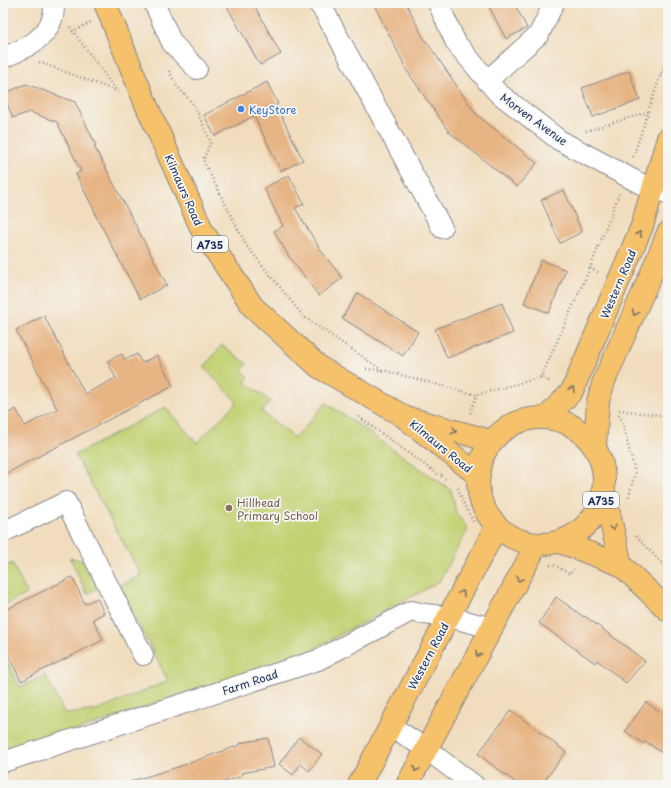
<svg xmlns="http://www.w3.org/2000/svg" width="671" height="788" font-family="'Playpen Sans',sans-serif">
<style>
.green{fill:#c3d173;stroke:#6f8068}
.building{fill:#e7b483}
.lines{fill:none;stroke-linecap:round;stroke-linejoin:round}
.minor-casing{stroke:#86868e;stroke-width:22}
.major-casing{stroke:#86868e;stroke-width:24}
.path{stroke:#86868e;stroke-width:2.5;stroke-dasharray:1 3;stroke-linecap:butt}
.minor{stroke:#fff;stroke-width:20}
.major{stroke:#f5c16b;stroke-width:22}
.oneway{stroke:#7d7164}
.shop-dot{fill:#3f7fe0;stroke:#f6f6f2;stroke-width:1.5}
.education-dot{fill:#8d6e63;stroke:#f6f6f2;stroke-width:1.5}
.labels{text-anchor:middle;dominant-baseline:central;stroke-width:3.5;stroke-linejoin:round;paint-order:stroke}
.shield{fill:#f6f6f2;stroke:#5d6b8a;stroke-width:1}
.shield-label{font-size:10px;font-weight:bold;fill:#1b2f5e}
.shop-label{font-size:11px;fill:#366cbe;stroke:#f6f6f2;text-anchor:start}
.street-label{font-size:11px;fill:#1b2f5e;stroke:#f6f6f2}
.education-label{font-size:11px;fill:#785e54;stroke:#f6f6f2;text-anchor:start}
</style>
<rect width="100%" height="100%" fill="#f6f6f2"/>
<filter id="ink" filterUnits="userSpaceOnUse"><feTurbulence type="fractalNoise" baseFrequency=".025" numOctaves="2"/><feDisplacementMap in="SourceGraphic" scale="8" xChannelSelector="R" yChannelSelector="G"/><feConvolveMatrix kernelMatrix="1 2 1 2 8 2 1 2 1" color-interpolation-filters="sRGB"/></filter>
<filter id="wash" filterUnits="userSpaceOnUse"><feTurbulence type="fractalNoise" baseFrequency=".012" numOctaves="4" result="noise"/><feDisplacementMap in="SourceGraphic" scale="16" xChannelSelector="R" yChannelSelector="G"/><feGaussianBlur stdDeviation="0.9" result="paint"/><feColorMatrix in="noise" values="0 0 0 0 0 0 0 0 0 0 0 0 0 0 0 0 0 1.4 0 .05"/><feComposite in="paint" operator="in"/></filter>
<g filter="url(#wash)">
<rect width="100%" height="100%" fill="#f1ddbd"/>
<path class="green" d="M222 345 247 364 242 370 249 377 245 382 270 401 262 412 295 438 326 403 451 490 456 513 468 529 439 582 304 654 3 755V653L20 687 45 675 65 714 99 710 168 681 119 586 141 575 75 455 165 407 197 443 237 402 204 367Z
M70 558C93 561 92 567 102 586L87 594Z
M12 563 27 594 3 606V567Z"/>
<g id="blocks">
<path class="building" d="M225 3H253L281 54 260 65Z
M373 3H406L422 35 476 114 537 163 517 187 449 132 403 65 404 64Z
M487 3H514L527 28 506 39Z
M629 71 640 100 593 117 582 88Z
M267 82 278 104 276 105 303 160 281 171 254 116 215 136 204 115Z
M26 84 75 102 96 145 94 146 167 285 140 299 95 214H96L76 174 81 171 57 122 29 112 13 118 3 94Z
M289 175 304 204 295 208 320 249 342 278 319 296 288 255 274 231 283 226 264 188Z
M564 190 582 232 560 243 541 200Z
M541 260 566 270 549 313 524 303Z
M358 293 418 332 403 356 342 318Z
M502 303 513 333 447 358 435 329Z
M44 316 85 394 116 378 107 361 122 354 125 360 137 354 142 363 157 355 173 386 3 475V416L16 409 25 426 57 409 16 330Z
M72 577 85 604 97 598 104 613 93 619 103 640 21 681 3 644V611Z
M556 597 584 617 585 616 645 661 626 683 597 660 595 663 539 623Z
M646 702 668 718V757L645 741 644 744 625 731Z
M511 710 566 752 541 785H519L478 754Z
M299 737 322 754 309 771 301 764 293 775 279 764Z
M268 738 274 767 241 773 242 776 215 785H132V781L181 766 240 745V743Z"/>
</g>
</g>
<g filter="url(#ink)">
<use href="#blocks" fill-opacity="0" stroke="#86868e" stroke-width="1"/>
<g class="lines">
<g class="minor-casing">
<path id="minor" d="M154 3 172 43 197 69
M318 3 323 9 442 228
M438 3 456 43 497 92 559 140 641 184 653 189 668 193
M3 58C23 49 47 40 53 16 54 12 54 7 54 3
M487 81 539 34 554 3
M3 532 66 502 143 655
M391 726 426 749 474 785
M3 762 318 660 411 611 425 614 449 617 492 628"/>
</g>
<g class="major-casing">
<path id="major" d="M105 3 145 102 203 232 253 307 319 367 403 416 479 476
M478 481a63 63 0 1 1 126 0a63 63 0 1 1-126 0Z
M546 418 572 391 642 226 668 138
M412 419 491 441
M595 446 598 401 604 381 650 277 668 233
M604 492 621 565
M560 542 621 565 668 610
M359 785 497 526
M407 785 537 544"/>
</g>
<path class="path" d="M70 27 116 90
M72 32 91 22
M39 62 119 92
M169 71 176 85 194 105 211 142 203 160 246 245 304 317 382 370
M586 131 648 112
M633 157 668 53
M590 268 600 273
M366 369 386 371 477 395
M541 377 551 382
M619 410 668 416
M470 413 477 395 541 377 590 268 619 194
M619 415 622 421 635 473 628 499
M359 417 440 476
M442 474 440 476 448 480
M458 488 463 502 474 523
M636 536 668 570
M550 565H554L570 574 574 569"/>
<use href="#minor" class="minor"/>
<use href="#major" class="major"/>
</g>
<defs><path id="oneway-chevron" d="M-2-3.5L2.5 0L-2 3.5" fill="none" stroke-width="1.6" stroke-linecap="round" stroke-linejoin="round"/></defs>
<g class="oneway">
<use href="#oneway-chevron" transform="translate(639 234) rotate(-67)"/>
<use href="#oneway-chevron" transform="translate(635 313) rotate(114)"/>
<use href="#oneway-chevron" transform="translate(572 389) rotate(-59)"/>
<use href="#oneway-chevron" transform="translate(454 431) rotate(16)"/>
<use href="#oneway-chevron" transform="translate(613 528) rotate(77)"/>
<use href="#oneway-chevron" transform="translate(519 579) rotate(119)"/>
<use href="#oneway-chevron" transform="translate(462 593) rotate(-62)"/>
<use href="#oneway-chevron" transform="translate(478 654) rotate(118)"/>
<use href="#oneway-chevron" transform="translate(416 769) rotate(118)"/>
</g>
</g>
<circle class="shop-dot" cx="241" cy="109" r="4"/>
<circle class="education-dot" cx="229" cy="508" r="4"/>
<g class="labels">
<g class="shield">
<rect x="192" y="236" width="36" height="16" rx="3"/>
<rect x="583" y="492" width="36" height="16" rx="3"/>
</g>
<g class="shield-label">
<text x="210" y="244">A735</text>
<text x="601" y="500">A735</text>
</g>
<g class="shop-label">
<text x="249" y="109">KeyStore</text>
</g>
<g class="street-label">
<text transform="translate(534 119) rotate(36)">Morven Avenue</text>
<text transform="translate(184 190) rotate(66)">Kilmaurs Road</text>
<text transform="translate(618 284) rotate(-67)">Western Road</text>
<text transform="translate(441 446) rotate(39)">Kilmaurs Road</text>
<text transform="translate(428 656) rotate(-62)">Western Road</text>
<text transform="translate(250 682) rotate(-18)">Farm Road</text>
</g>
<g class="education-label">
<text x="237" y="502">Hillhead<tspan x="237" dy="13">Primary School</tspan></text>
</g>
</g>
<rect width="671" height="788" fill="none" stroke="#f6f6f2" stroke-width="16"/>
</svg>
